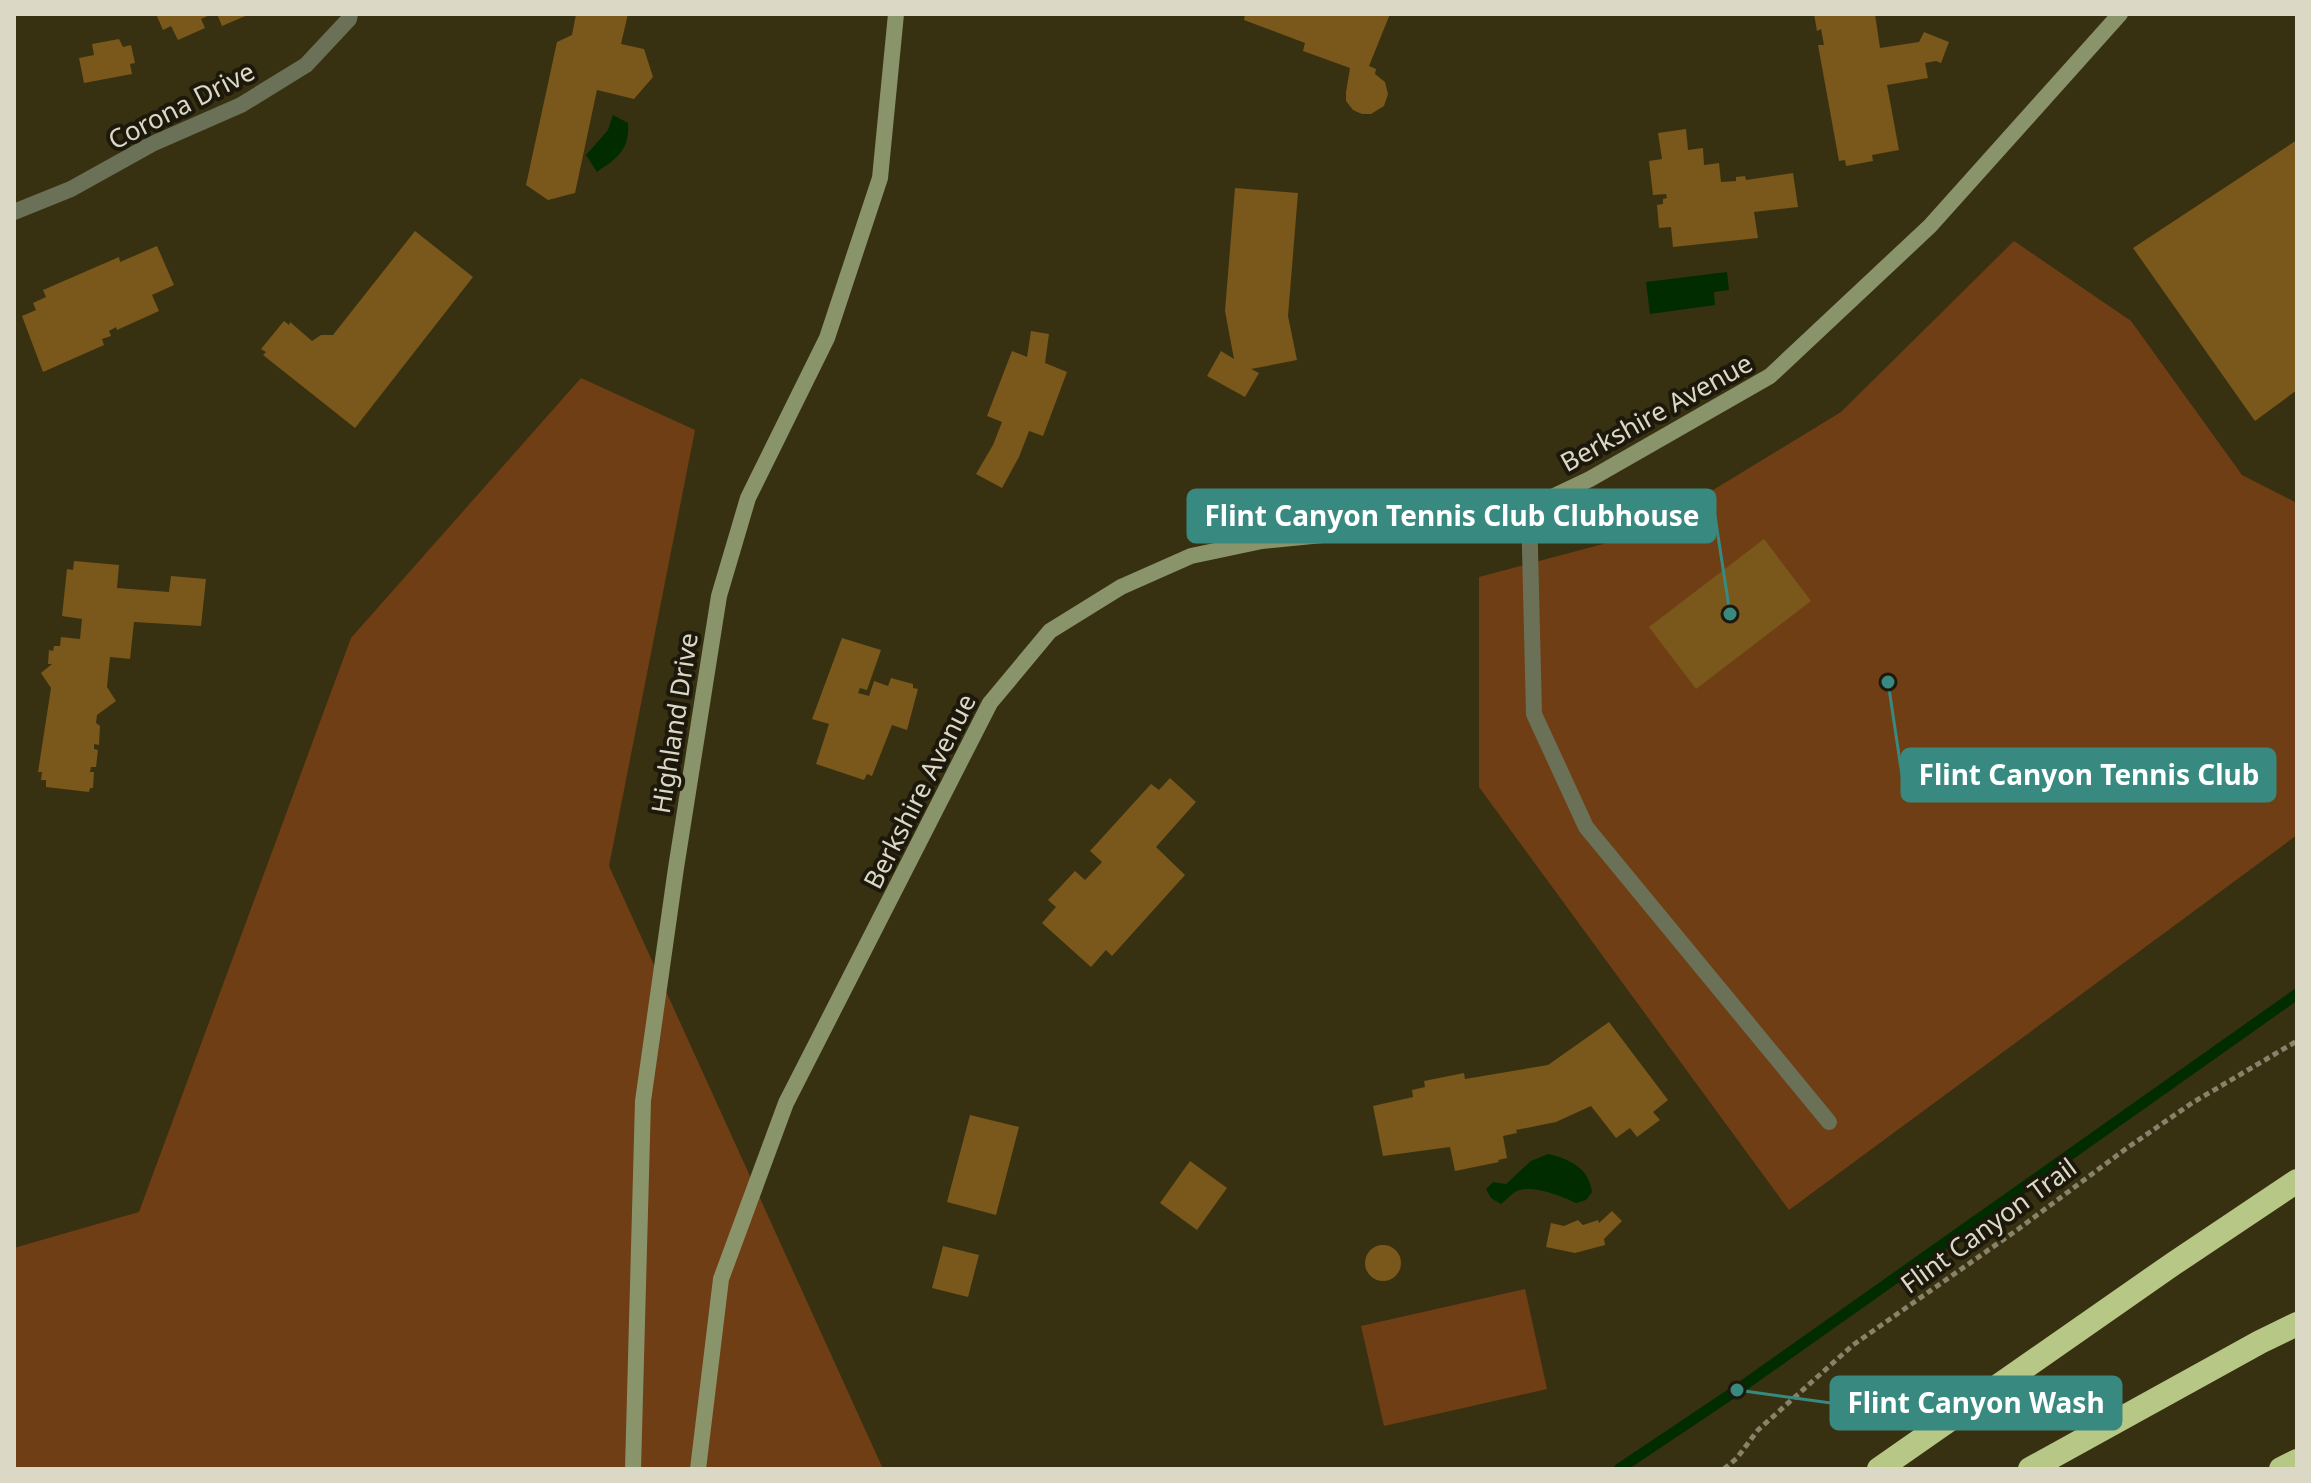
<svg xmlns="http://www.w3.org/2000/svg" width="2311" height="1483" font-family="'Noto Sans',sans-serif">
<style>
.green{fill:#703e15}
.water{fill:#012c00}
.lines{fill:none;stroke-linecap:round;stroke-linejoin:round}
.stream{stroke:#012c00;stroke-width:11}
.building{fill:#7a571a}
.path{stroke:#878269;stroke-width:5;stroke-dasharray:6 4;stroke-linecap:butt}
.lane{stroke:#6a7157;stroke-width:16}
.street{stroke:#6a7157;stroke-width:16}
.secondary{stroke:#89946a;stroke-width:16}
.highway{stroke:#b7c786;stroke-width:24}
.labels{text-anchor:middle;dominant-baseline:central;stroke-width:8;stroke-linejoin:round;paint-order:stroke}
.street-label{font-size:26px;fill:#dcd8c6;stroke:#1c190c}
.leader{fill:none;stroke:#388a80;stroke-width:3}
.callout-dot{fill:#388a80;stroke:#1c190c;stroke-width:3}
.callout{fill:#388a80;stroke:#388a80;stroke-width:3}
.callout-label{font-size:28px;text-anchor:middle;font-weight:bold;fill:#fff}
</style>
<rect width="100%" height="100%" fill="#383111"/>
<path class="green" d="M2014 241 2131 321 2242 475 2297 503V835L1789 1210 1479 787V577L1641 534 1841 412Z
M581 378 695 430 609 866 883 1469H14V1248L139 1212 351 638Z
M1525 1289 1547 1389 1384 1426 1361 1326Z"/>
<path class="water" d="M613 115 628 123C630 150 617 158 597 172L586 155 608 130Z
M1727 272 1729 290 1714 292 1715 305 1650 314 1646 282Z
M1548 1154C1570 1159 1589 1168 1592 1192L1586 1200 1576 1203C1562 1196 1532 1184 1517 1191 1511 1194 1506 1200 1501 1204L1491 1198 1486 1189 1493 1182 1506 1184 1531 1161Z"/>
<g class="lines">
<path class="stream" d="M1619 1469 1737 1390 2297 994"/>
</g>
<path class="building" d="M156 14H212L201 19 205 28 178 40 171 26 163 30Z
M217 14H250L222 26Z
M576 14H628L621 44 644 49 653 77 634 99 597 90 575 193 548 200 526 185 557 42 572 35Z
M1245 14H1390L1369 66 1376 69 1375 74 1385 82 1388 94 1384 106 1371 114H1362L1353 110 1346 101V92L1350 68 1303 51 1305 43 1244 20Z
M1814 14H1875L1880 48 1919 42 1924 32 1949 42 1941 63 1936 61 1925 63 1928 78 1887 85 1899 150 1872 155 1873 161 1846 166 1845 160 1839 161 1818 45H1824L1821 29 1817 31Z
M119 39 123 47 131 45 135 63 130 64 132 74 84 83 79 58 94 55 92 44Z
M1686 129 1688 150 1703 148 1704 165 1719 163 1721 182 1736 181V177L1745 176 1746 180 1793 173 1798 207 1754 212 1758 238 1673 247 1671 227 1659 228 1657 205 1663 204V199L1667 198 1666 194 1653 195 1649 161 1662 159 1658 133Z
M2297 140V390L2255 421 2133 248Z
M1235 188 1298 193 1288 316 1297 360 1251 369 1259 373 1245 397 1207 376 1221 351 1234 359 1225 311Z
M415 231 473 277 355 428 263 355 266 352 261 349 284 321 289 325 290 322 312 341 321 335H333Z
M157 246 174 285 152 295 159 311 117 330 116 327 109 331 111 336 102 339 104 345 43 372 22 316 36 310 33 303 46 297 43 290 119 257 120 262Z
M1031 331 1049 334 1045 363 1067 372 1043 436 1029 431 1019 457 1002 488 976 474 993 445 1002 422 987 416 1012 351 1027 357Z
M1764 539 1811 601 1696 689 1649 627Z
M74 561 119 565 117 588 169 592 171 576 206 579 201 626 134 622 130 659 110 657 107 687 116 701 97 715 96 723 100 726 99 745 94 744V749L98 750 96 767H91L90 772H94L93 788H90L89 792 46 787V780H41L42 772H38L51 688 41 673 52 664H48L49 650 53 651 54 646H60L61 637 80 639 82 619 62 616 67 569 73 570Z
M842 638 881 650 867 690 860 688 858 693 869 696 874 681 888 686 891 678 913 684V688L918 689 907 730 892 725 872 776 867 774 864 780 816 764 829 724 812 719Z
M1170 778 1196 802 1156 847 1185 875 1112 956 1106 950 1091 967 1042 923 1056 907 1048 900 1075 871 1085 880 1102 862 1090 851 1151 784 1159 790Z
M1609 1022 1668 1100 1653 1112 1660 1120 1637 1137 1630 1128 1616 1138 1591 1106 1556 1122 1516 1130 1517 1133 1503 1136 1507 1158 1498 1160 1499 1162 1455 1171 1450 1147 1383 1156 1373 1106 1413 1097 1412 1090 1425 1087 1424 1081 1464 1073 1465 1079 1548 1065Z
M970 1115 1019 1127 996 1215 947 1202Z
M1190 1161 1227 1188 1197 1230 1160 1203Z
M1612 1211 1622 1221 1604 1239 1605 1245 1575 1253 1546 1247 1551 1223 1564 1226 1578 1220 1583 1225 1598 1220 1599 1223Z
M1365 1263a18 18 0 1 1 36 0a18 18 0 1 1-36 0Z
M943 1246 979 1255 968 1297 932 1288Z"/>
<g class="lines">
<path class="path" d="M1724 1469 1737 1458 1758 1430 1853 1345 2017 1230 2127 1148 2192 1103 2297 1041"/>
<path class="lane" d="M1529 508 1534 714 1586 827 1829 1122"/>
<path class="street" d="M14 212 71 189 152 144 241 105 306 65 349 19 350 14"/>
<path class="secondary" d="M633 1469 643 1101 676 868 719 596 748 498 827 338 880 178 896 14
M698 1469 721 1279 786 1103 990 703 1050 631 1121 587 1191 556 1262 541 1404 527 1529 508 1590 479 1770 376 1930 226 2120 14"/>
<path class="highway" d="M1879 1469 2173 1264 2297 1181
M2030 1469 2260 1342 2297 1324
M2281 1469 2297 1461"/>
</g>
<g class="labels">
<g class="street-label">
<text transform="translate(181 105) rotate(-27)">Corona Drive</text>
<text transform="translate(1656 412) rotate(-29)">Berkshire Avenue</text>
<text transform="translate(674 723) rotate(-81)">Highland Drive</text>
<text transform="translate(919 791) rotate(-63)">Berkshire Avenue</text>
<text transform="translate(1988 1225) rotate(-36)">Flint Canyon Trail</text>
</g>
</g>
<path class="leader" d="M1730 614L1715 516M1888 682L1902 775M1737 1390L1831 1403"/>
<g class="callout-dot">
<circle cx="1730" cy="614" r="8"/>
<circle cx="1888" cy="682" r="8"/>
<circle cx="1737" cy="1390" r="8"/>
</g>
<g class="callout">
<rect x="1188" y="490" width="527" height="52" rx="8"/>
<rect x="1902" y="749" width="373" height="52" rx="8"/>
<rect x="1831" y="1377" width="290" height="52" rx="8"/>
</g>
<g class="callout-label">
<text x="1452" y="526">Flint Canyon Tennis Club Clubhouse</text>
<text x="2089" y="785">Flint Canyon Tennis Club</text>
<text x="1976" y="1413">Flint Canyon Wash</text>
</g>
<rect width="2311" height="1483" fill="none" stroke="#dcd8c6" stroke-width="32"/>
</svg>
